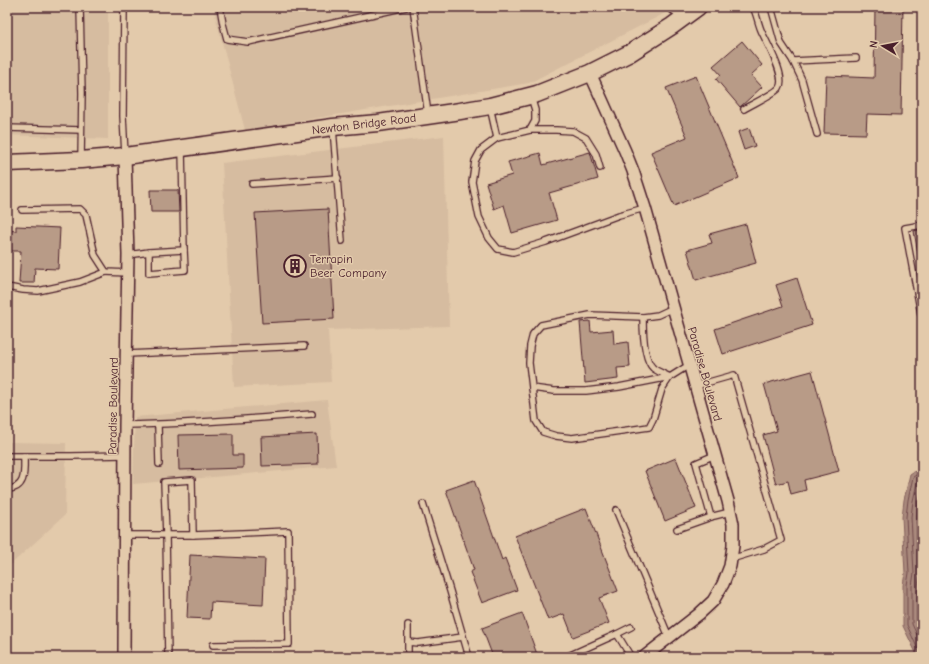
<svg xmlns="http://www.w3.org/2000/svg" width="929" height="664" viewBox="0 0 929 664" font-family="'Comic Neue',sans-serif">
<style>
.built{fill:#d6bca0}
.water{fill:#a9897b;stroke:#835f5b}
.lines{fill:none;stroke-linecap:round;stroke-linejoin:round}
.shore{stroke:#70494b;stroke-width:1}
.building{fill:#b89b87;stroke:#4a1f2b}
.lane-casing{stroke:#4a1f2b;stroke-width:8}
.street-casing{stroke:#4a1f2b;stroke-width:14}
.secondary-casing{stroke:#4a1f2b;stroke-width:19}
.lane{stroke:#e3caab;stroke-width:5.5}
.street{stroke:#e3caab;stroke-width:11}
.secondary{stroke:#e3caab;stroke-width:16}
.labels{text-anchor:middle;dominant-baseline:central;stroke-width:3;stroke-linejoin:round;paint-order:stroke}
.street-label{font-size:12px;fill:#4a1f2b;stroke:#e3caab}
.poi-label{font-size:12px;fill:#4a1f2b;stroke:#e3caab;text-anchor:start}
</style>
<rect width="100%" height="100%" fill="#e3caab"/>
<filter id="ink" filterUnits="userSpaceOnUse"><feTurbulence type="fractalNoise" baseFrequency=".025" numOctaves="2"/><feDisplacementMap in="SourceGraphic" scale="8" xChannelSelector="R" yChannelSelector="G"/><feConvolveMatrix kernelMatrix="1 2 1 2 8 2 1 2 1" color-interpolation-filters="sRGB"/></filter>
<g filter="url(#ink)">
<g class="built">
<polygon points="7,7 108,7 108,139 7,135"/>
<polygon points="213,7 677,7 529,83 245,130"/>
<polygon points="444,136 449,326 328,330 331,382 234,387 222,163"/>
<polygon points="327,400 336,466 133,484 135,417"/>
<polygon points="7,442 66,443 65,515 7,568"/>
</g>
<polygon class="water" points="917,471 922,473 922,657 918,657 903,626 903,585 905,573 902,517 904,500 910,474 913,472"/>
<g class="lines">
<g class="shore">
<polyline points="922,481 918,481 917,483 913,501 911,517 914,573 912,586 912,624 922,646"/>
<polyline points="922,488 918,502 917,517 920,573 918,586 918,623 922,632"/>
<polyline points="921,657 920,654 907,625 907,585 909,573 906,517 908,500 913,477 916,475 922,476"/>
</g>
</g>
<g class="building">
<polygon points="875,7 903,7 901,115 867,114 866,134 824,133 826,76 874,78"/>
<polygon points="742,41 762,65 751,75 762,87 740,107 716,79 721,75 713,66"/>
<polygon points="696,76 739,178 674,206 651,152 687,137 666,88"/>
<polygon points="749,128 755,146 744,150 738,132"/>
<polygon points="590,152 598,179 549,193 557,220 512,233 504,205 494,209 486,183 512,175 508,162 540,153 543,165"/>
<polygon points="150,190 178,190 179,212 151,212"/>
<polygon points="328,209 334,319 262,323 255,213"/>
<polygon points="746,224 756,263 696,280 687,250 712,243 709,234"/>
<polygon points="16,226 60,228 58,269 35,268 34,283 19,283 21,251 7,251 7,230 16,231"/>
<polygon points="922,229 922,253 918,254 914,231"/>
<polygon points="797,278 812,325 723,354 715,329 783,306 776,285"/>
<polygon points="590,321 591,332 613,330 614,344 628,342 630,367 617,368 618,379 585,383 580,322"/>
<polygon points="812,371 839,471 804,480 806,490 791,494 788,481 776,484 763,435 777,431 764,384"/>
<polygon points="233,434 233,455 243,455 243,468 179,470 178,435"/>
<polygon points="317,434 318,464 262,466 261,437"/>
<polygon points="676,458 696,508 665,521 645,471"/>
<polygon points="474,480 502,560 505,558 517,590 482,603 470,572 474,570 446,490"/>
<polygon points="586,508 618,591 599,598 609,623 573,637 564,614 548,620 515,536"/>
<polygon points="190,555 265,559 263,605 211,602 210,619 187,618"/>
<polygon points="522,613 538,657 493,657 482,628"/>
</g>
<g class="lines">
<g class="lane-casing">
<g id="lane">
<polyline points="80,7 82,93 81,159"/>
<polyline points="124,7 123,116 125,155"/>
<polyline points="220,7 223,24 227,39 248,42 406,7"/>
<polyline points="413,7 428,114"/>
<polyline points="667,7 682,16"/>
<polyline points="771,7 781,43 793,61 802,80 817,134"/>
<polyline points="793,61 856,58"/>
<polyline points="531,97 535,110 535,121 530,130 497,138 481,150 475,161 472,182 479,217 489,238 498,249 513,252 546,242 619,215 645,208"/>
<polyline points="490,107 497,138"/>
<path d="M744,109C752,104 774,94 779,88C787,77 766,42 761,30C758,23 757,15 753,7"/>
<polyline points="7,128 81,130"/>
<polyline points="333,128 342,241"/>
<polyline points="530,130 556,130 573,131 586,138 596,154 600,168"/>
<polyline points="252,184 338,178"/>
<polyline points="22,210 80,209 86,215 95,255 106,272 128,273"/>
<polyline points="922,225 905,228 921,314 922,314"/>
<polyline points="149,252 149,273 185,270 184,250"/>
<polyline points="128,255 149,252 184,250 182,149"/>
<polyline points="7,287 23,290 38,291 80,282 106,272"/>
<path d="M643,317C643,329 643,359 653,368C656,371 665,374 670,377"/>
<polyline points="127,354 304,346"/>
<polyline points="670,377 662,389 653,419 649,427 572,438 556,436 543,432 536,421 529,363 530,346 533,334 541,325 590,315 643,317 658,315 673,308"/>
<polyline points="695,386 734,375 781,540 764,549 731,559"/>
<polyline points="532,388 554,391 586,391 619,387 670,377 689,365"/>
<path d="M125,425C187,424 250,419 312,414"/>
<polyline points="158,425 159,464"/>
<polyline points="7,456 71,456 125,455"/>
<path d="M7,489C27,489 24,470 24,456"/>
<polyline points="423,504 450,591 469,657"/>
<polyline points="616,510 669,637"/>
<polyline points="711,517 696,463 715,455"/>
<polyline points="677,529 714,516 730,512"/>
<polyline points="125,535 193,535 192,480 164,482 166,535 168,657"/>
<polyline points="193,535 288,531 289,644 213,645"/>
<polyline points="617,634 631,627"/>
<polyline points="408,642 418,643 463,637"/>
<polyline points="408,657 408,625"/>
<polyline points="566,657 617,634 631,657"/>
</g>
</g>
<g class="street-casing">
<g id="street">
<polyline points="590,73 625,151 633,171 645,208 728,501 733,524 733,546 730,566 723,584 713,601 699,614 644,657"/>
<polyline points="124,657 125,425 128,255 125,156"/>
</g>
</g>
<g class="secondary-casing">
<polyline id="secondary" points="7,163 81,160 125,156 333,127 378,123 454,112 490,106 537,94 590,73 630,53 672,26 698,7"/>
</g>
<use href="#lane" class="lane"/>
<use href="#street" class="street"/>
<use href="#secondary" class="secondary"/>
</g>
</g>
<defs>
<g id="building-ring" transform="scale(1.15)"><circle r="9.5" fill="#e3caab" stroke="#4a1f2b" stroke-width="1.5"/><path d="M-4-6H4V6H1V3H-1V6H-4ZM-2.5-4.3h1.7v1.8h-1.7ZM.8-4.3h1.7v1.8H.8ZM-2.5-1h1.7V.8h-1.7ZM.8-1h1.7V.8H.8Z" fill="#4a1f2b"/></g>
</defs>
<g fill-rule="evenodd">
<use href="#building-ring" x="295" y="266"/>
</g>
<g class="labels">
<g class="street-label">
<text transform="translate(364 124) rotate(-7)">Newton Bridge Road</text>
<text transform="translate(705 374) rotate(74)">Paradise Boulevard</text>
<text transform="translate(113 406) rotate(-89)">Paradise Boulevard</text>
</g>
<g class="poi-label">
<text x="310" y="259">Terrapin<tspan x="310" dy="14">Beer Company</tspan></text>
</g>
</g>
<rect width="929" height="664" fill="none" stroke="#e3caab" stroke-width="24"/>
<rect x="12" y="12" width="905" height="640" fill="none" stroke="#4a1f2b" stroke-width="1.5" filter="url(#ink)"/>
<g transform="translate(883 46) rotate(280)" stroke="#e3caab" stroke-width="3" paint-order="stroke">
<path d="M0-3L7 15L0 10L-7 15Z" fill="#4a1f2b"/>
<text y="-6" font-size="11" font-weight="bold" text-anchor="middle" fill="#4a1f2b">N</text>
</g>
</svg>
